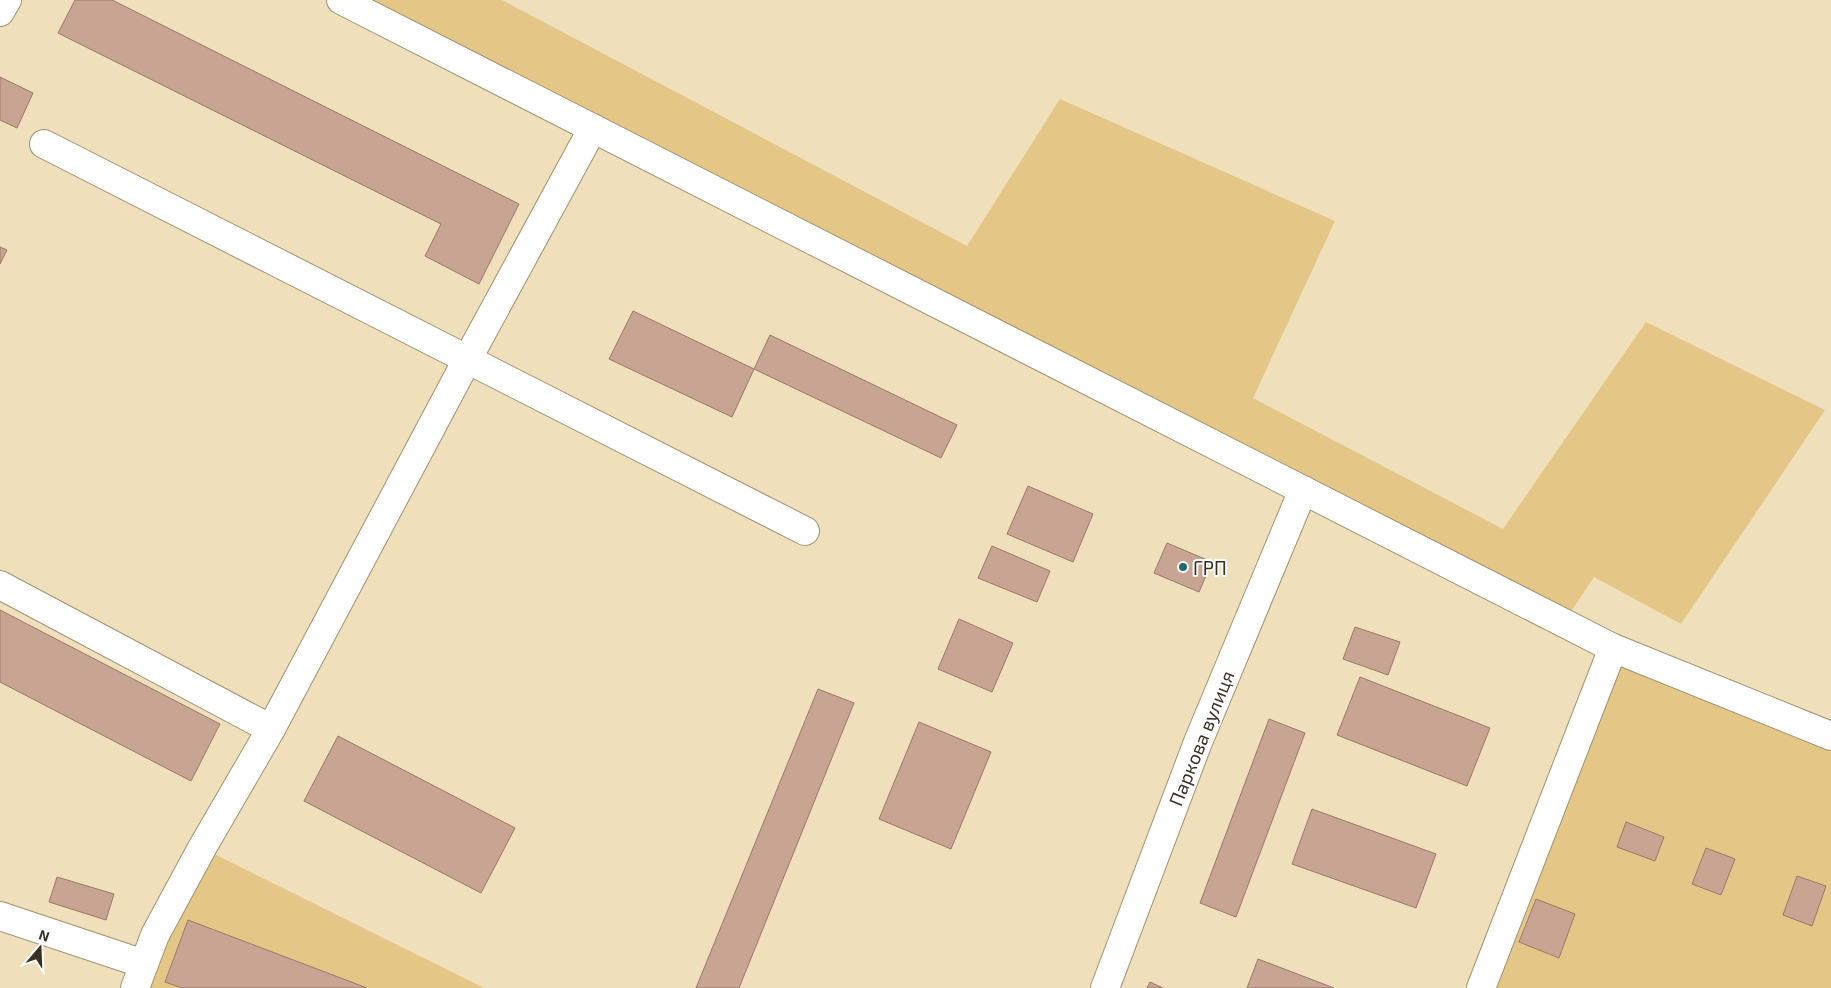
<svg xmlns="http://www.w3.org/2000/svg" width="1831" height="988" viewBox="0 0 1831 988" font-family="'Exo 2',sans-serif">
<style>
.green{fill:#e4c786}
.building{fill:#c8a493;stroke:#9b7868}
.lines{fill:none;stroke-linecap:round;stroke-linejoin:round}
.minor-casing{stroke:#a19271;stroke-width:30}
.minor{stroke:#fff;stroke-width:28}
.poi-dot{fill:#206c6c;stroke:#fff;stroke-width:2}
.labels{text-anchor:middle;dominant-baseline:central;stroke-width:4;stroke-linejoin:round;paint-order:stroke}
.poi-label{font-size:19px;fill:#373123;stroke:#fff;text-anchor:start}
.street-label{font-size:19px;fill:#373123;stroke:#fff}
</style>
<rect width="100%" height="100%" fill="#efdfbb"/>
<g class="green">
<polygon points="341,0 502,0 967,246 1060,99 1335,221 1253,398 1503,529 1646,322 1825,410 1681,624 1594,577 1564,622"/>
<polygon points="1613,648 1831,736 1831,988 1496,988 1483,983"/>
<polygon points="202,848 484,988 135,988"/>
</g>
<g class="building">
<polygon points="75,0 112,0 519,204 479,284 425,256 441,224 58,33"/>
<polygon points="0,77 33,93 17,128 0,120"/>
<polygon points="0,247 7,250 0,264"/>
<polygon points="633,311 754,369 732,417 609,359"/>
<polygon points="770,335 957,425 941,458 754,369"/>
<polygon points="1028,486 1093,514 1073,562 1007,534"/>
<polygon points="1167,543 1212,562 1199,592 1154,573"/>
<polygon points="992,546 1050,571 1037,602 978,578"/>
<polygon points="0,610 220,724 191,781 0,682"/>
<polygon points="959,619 1013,643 992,692 938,669"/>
<polygon points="1355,627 1400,642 1388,675 1343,659"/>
<polygon points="1360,677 1490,728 1467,786 1337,735"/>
<polygon points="818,689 854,703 739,988 696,988"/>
<polygon points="1269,719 1305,733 1236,917 1200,903"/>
<polygon points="919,722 991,752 951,849 879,819"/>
<polygon points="338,736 515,828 481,893 304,801"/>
<polygon points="1312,809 1436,854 1416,908 1292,864"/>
<polygon points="1626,822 1664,837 1655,861 1617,847"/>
<polygon points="1706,848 1735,859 1721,895 1692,884"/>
<polygon points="1797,876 1826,886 1812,926 1783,915"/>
<polygon points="57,877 114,894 106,920 49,902"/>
<polygon points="1536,899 1575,914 1559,958 1519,942"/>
<polygon points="188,920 367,988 182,988 165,982"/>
<polygon points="1258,959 1334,988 1247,988"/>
<polygon points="1150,982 1163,988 1147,988"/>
</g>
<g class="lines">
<g class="minor-casing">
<g id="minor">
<polyline points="341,0 1613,648 1831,736"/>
<polyline points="0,12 7,0"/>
<polyline points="44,144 805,531"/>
<polyline points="0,585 271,729"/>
<polyline points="0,916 144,964"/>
<polyline points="135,988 155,935 202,848 271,729 467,360 593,128"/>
<polyline points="1105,988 1198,742 1303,490"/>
<polyline points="1481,988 1613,648"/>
</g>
</g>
<use href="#minor" class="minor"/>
</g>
<circle class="poi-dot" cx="1183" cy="567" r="5"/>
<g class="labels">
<g class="poi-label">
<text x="1193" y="567">ГРП</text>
</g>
<g class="street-label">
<text transform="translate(1201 738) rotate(-68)">Паркова вулиця</text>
</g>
</g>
<g transform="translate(40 948) rotate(19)" stroke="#ffffff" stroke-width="4" paint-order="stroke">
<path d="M0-4L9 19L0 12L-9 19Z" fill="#373123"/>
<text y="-8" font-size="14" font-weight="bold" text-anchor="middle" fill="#373123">N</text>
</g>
</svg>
